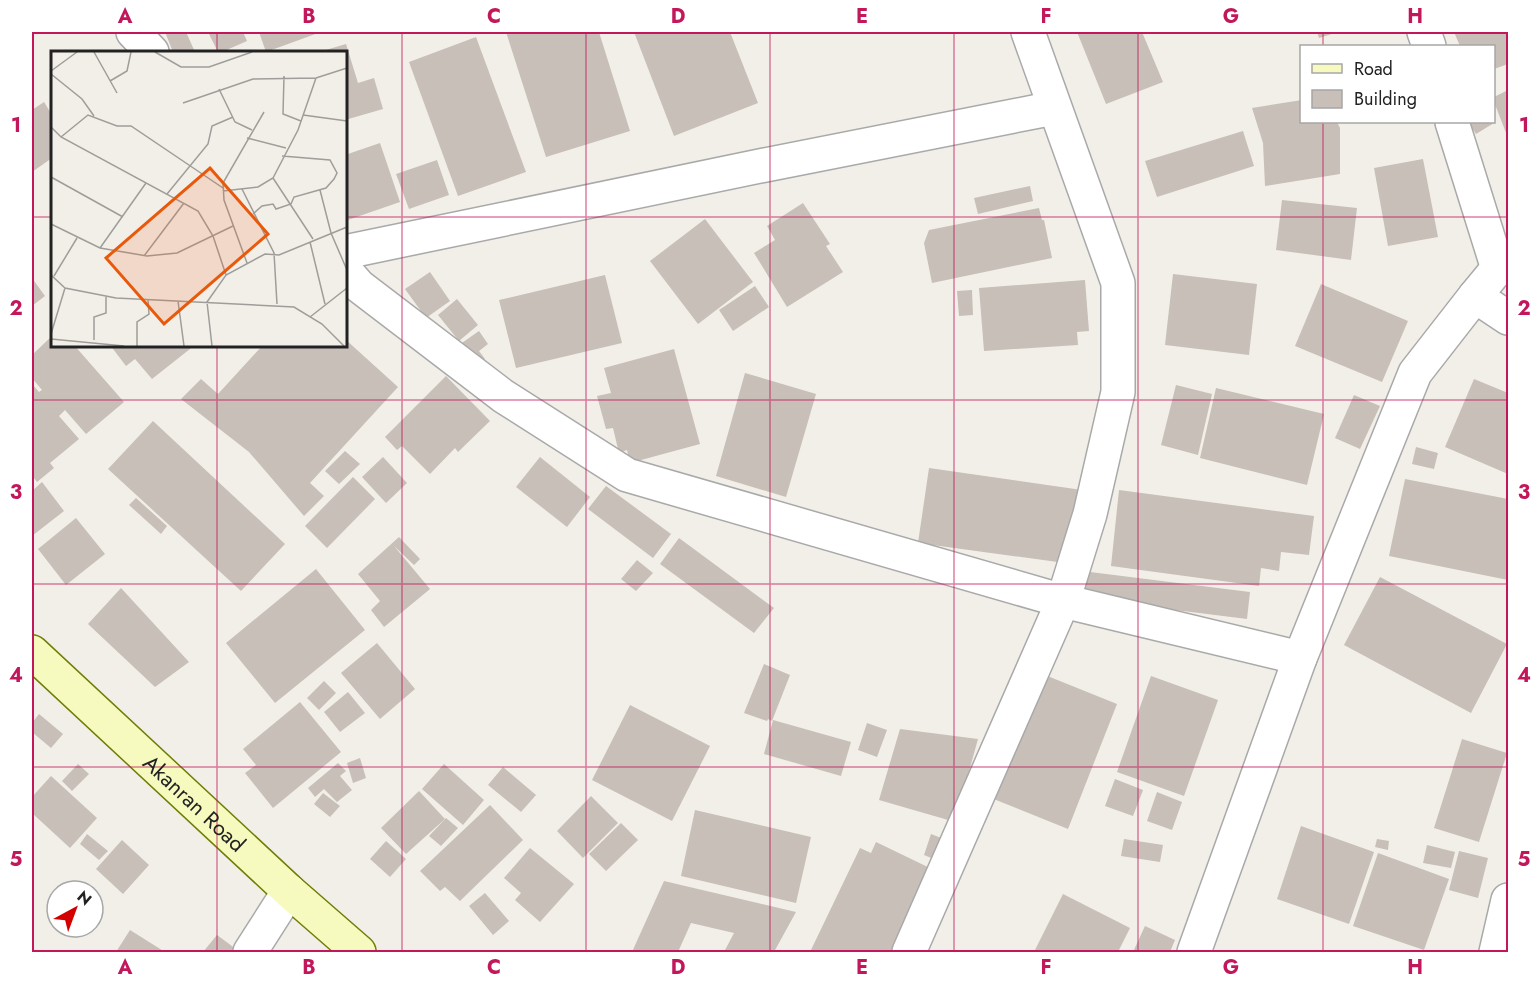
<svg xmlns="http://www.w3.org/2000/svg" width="1540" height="984" viewBox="0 0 1540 984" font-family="Jost,sans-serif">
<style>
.building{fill:#c7bfb8}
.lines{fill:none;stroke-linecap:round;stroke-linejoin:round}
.minor-casing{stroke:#a9a9a9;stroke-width:36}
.secondary-casing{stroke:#707d05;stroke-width:36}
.minor{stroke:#fff;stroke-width:33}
.secondary{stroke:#f7fabf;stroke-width:33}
.grid{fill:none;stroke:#c2185b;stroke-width:1.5;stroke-opacity:0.55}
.labels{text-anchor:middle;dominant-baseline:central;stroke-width:6;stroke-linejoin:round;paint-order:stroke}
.street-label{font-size:22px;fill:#222;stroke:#fff}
.inset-road{fill:none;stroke:#9f9d99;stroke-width:1.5}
.view{fill:#e8590c;fill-opacity:0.15;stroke:#e8590c;stroke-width:3}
.inset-edge{fill:none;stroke:#222;stroke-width:3}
.neatline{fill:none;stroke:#c2185b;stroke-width:2}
.grid-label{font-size:20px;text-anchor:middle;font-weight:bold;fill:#c2185b}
</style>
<rect width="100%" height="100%" fill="#f2efe9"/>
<g class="building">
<polygon points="165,32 186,32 195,52 173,52"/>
<polygon points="208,32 243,32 247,41 222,52 218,52"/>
<polygon points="259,32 321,32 266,52"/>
<polygon points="506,32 599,32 630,131 546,157"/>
<polygon points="634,32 730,32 758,103 674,136"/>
<polygon points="1077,32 1142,32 1163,82 1106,104"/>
<polygon points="1317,32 1338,32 1319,38"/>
<polygon points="1454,32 1508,32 1508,64 1494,69 1494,46 1460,46"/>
<polygon points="476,37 526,172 458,196 409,62"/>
<polygon points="346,44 358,83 374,78 383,109 345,120 345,52 319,52"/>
<polygon points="1508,90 1508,138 1494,102 1494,97"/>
<polygon points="1302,100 1302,122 1337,122 1340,128 1340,174 1265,186 1263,143 1252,108"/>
<polygon points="44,102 52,115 52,158 32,172 32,110"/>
<polygon points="1468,122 1493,122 1494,123 1476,134"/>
<polygon points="1243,131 1254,166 1157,197 1145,161"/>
<polygon points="380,143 400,202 345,221 345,155"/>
<polygon points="1423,159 1438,237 1388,246 1374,168"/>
<polygon points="437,160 449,195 409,209 396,174"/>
<polygon points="1030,186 1033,201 978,214 974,198"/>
<polygon points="1282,200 1357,208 1351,260 1276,250"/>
<polygon points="803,203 830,244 826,246 843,272 787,307 754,253 775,240 767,226"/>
<polygon points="1039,208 1042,220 1044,220 1052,258 932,283 924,243 929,230"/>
<polygon points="705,219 753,282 698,324 650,261"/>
<polygon points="430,272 450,301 426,318 405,289"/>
<polygon points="1173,274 1257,284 1249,355 1165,345"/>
<polygon points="605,275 622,343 516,368 499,300"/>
<polygon points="32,278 45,296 32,306"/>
<polygon points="1085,280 1089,331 1077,332 1078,345 984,351 979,288"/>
<polygon points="1321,284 1408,321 1382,382 1295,346"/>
<polygon points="755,286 769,307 733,331 719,310"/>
<polygon points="972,290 973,315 959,316 957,291"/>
<polygon points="457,299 478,325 459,341 438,315"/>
<polygon points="479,331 488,344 479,351 485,359 474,367 459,345"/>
<polygon points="52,336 52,345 74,345 124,402 86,434 65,410 59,416 79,439 50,463 54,468 37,482 34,478 33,479 32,478 32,384 39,392 42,390 32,378 32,355"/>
<polygon points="345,339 398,387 310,483 324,496 304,516 249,452 181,399 201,379 218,394 263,345 345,345"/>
<polygon points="110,345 195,345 152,379 135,359 126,366"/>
<polygon points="674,349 700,444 630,463 627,450 619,453 613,428 606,429 597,396 611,393 604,368"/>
<polygon points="745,373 816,394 786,497 716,476"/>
<polygon points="446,376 490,421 458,452 455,448 430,474 402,446 397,450 385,437"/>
<polygon points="1474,379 1508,393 1508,474 1445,447"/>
<polygon points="1176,385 1212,394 1198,455 1161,445"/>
<polygon points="1216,388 1324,414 1307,485 1200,458"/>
<polygon points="1354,395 1380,406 1360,449 1335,438"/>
<polygon points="153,421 285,544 241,591 108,469"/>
<polygon points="1416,447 1438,453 1434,469 1412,464"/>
<polygon points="345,451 360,464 339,484 325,471"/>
<polygon points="383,457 407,483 386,503 362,477"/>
<polygon points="540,457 590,497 567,527 516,487"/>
<polygon points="929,468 1082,490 1072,564 918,543"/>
<polygon points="353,477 375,499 327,548 305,526"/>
<polygon points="1405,479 1508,499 1508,580 1389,556"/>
<polygon points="42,482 64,511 32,536 32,491"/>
<polygon points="606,486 671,534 653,558 588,509"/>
<polygon points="1119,490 1314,516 1309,555 1281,552 1279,571 1261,568 1259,586 1111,566"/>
<polygon points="136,498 167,526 161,534 129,505"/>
<polygon points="76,518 105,554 66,585 38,549"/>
<polygon points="399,537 420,559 414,565 394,546 430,589 384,627 371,610 380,601 358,574"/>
<polygon points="679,538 774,608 754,633 660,564"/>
<polygon points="637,560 653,573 636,591 621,579"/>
<polygon points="316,569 365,630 275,703 226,643"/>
<polygon points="1082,571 1250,592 1247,619 1079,598"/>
<polygon points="1380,577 1507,644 1471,713 1344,645"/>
<polygon points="121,588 189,662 155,687 88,624"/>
<polygon points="377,643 415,689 380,719 341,673"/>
<polygon points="764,664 790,675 772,721 768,719 767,721 744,713"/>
<polygon points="1040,673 1117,704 1068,829 991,798"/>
<polygon points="1151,676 1218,700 1184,796 1117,772"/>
<polygon points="324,681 336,693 319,710 307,698"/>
<polygon points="348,692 365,713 340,732 324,712"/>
<polygon points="300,702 341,752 273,808 245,773 256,765 243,749"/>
<polygon points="630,705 710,746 672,821 592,780"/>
<polygon points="39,714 63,734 51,748 32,732 32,723"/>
<polygon points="773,720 851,742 841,776 764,754"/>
<polygon points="867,723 887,730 877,757 858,750"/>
<polygon points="900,729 978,739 955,822 879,800"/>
<polygon points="1462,739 1507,753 1479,842 1434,828"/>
<polygon points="360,758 366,778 353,783 347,763"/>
<polygon points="338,763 346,771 340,776 352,790 337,802 324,789 315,797 308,788"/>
<polygon points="78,764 89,774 72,791 62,781"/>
<polygon points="444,764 484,800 463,825 422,789"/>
<polygon points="503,767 536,795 521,812 488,785"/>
<polygon points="51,776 97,818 70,848 32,813 32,797"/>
<polygon points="1115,779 1143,790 1133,816 1105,806"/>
<polygon points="419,791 445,819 406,854 381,828"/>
<polygon points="1157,792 1182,802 1172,830 1147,821"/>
<polygon points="323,793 340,806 330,817 314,804"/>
<polygon points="591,796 618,823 583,858 557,831"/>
<polygon points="490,805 523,840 460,901 445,887 440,891 420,871"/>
<polygon points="695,810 811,837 796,903 681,876"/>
<polygon points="446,818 458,828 441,846 429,836"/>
<polygon points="621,823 638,840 606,871 589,854"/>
<polygon points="1301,826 1374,852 1349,924 1277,899"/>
<polygon points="87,834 108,851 99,860 80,844"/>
<polygon points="931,834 949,841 941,862 924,855"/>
<polygon points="1124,839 1163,845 1160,862 1121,856"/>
<polygon points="1377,839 1389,841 1388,850 1375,847"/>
<polygon points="122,840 149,865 123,894 96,869"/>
<polygon points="386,841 406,859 390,877 370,859"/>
<polygon points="876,842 934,870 899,952 810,952 860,848 871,853"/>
<polygon points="1427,845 1455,852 1451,868 1423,863"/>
<polygon points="530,848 574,884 540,922 515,900 521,893 504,878"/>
<polygon points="1459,851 1488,858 1478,898 1449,890"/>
<polygon points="1378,853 1449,879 1424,950 1353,926"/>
<polygon points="664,881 796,912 774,952 724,952 734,933 691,923 678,952 632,952"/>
<polygon points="485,893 509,921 493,935 469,906"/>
<polygon points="1063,894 1130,928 1118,952 1034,952"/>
<polygon points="1145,926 1175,940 1170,952 1133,952"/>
<polygon points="130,930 165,952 116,952"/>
<polygon points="217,935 240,952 203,952"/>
</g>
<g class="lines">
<g class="minor-casing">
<g id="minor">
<polyline points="133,32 152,52"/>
<polyline points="1424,32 1429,46"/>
<polyline points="1452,122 1498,269"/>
<polyline points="345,252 765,165 1054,108"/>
<polyline points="345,270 359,286 503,396 627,475 1063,601 1300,658"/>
<polyline points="1475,296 1508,318"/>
<polyline points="250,952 289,891"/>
<polyline points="909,952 1063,601 1090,514 1118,392 1118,283 1028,32"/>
<polyline points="1194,952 1300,658 1415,373 1475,296 1508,256"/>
<polyline points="1496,952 1508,900"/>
</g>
</g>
<g class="secondary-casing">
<g id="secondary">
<path id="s1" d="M32,652L289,891L359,952"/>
</g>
</g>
<use href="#minor" class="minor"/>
<use href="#secondary" class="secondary"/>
</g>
<path class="grid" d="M217,32V52M402,32V952M586,32V952M770,32V952M954,32V952M1138,32V952M1323,32V46M1323,122V952M32,217H52M345,217H1508M217,345V952M32,400H1508M32,584H1508M32,767H1508"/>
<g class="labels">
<g class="street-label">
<text stroke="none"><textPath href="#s1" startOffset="222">Akanran Road</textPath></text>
</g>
</g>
<g transform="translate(51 51)">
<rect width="296" height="296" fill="#f2efe9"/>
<path class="inset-road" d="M43,1L66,42M104,1L130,16H158L201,1M0,20L26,1M0,23L31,48L43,65M233,25L232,63L250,70M59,30L76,20L80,1M168,38L184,71L201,79M132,52L202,28L265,27L296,17M252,64L296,70M0,76L10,86L147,160L162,185L175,224M10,86L37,64L66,75H80L172,137M196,87L235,97M0,126L72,166M222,127L262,188M191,138L223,202L226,253M269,139L280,182L296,219M172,140L207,136L222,127L247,79L265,27M116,143L157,93L161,75L182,66M202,163L211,155L222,153L225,158L240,153L243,146L275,137L283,128L286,122L279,109L231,105M0,173L49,197L96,205L126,202L182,175M259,191L274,253M49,197L95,132M93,205L133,152M196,212L173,149L172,132L213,61M0,224L14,237L65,247L243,256L271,273L293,295M3,225L26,187M127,250L133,295M259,266L296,237M0,283L14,237M0,288L73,295M43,289V266L55,262V245M86,295V271L98,263L97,249M161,295L156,251L175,224L214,203L228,204L296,176"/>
<path class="view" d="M159,117L217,183L113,273L55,207Z"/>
<rect width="296" height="296" class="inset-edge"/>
</g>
<rect width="1540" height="984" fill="none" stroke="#ffffff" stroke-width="66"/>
<rect x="1300" y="45" width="195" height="78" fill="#ffffff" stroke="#a7a7a7" stroke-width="1.5"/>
<rect x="1312" y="64" width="30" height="9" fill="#f7fabf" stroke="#a7a7a7" stroke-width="1.5"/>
<text x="1354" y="75" font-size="18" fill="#222222">Road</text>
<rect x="1312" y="90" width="30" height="18" fill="#c7bfb8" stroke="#a7a7a7" stroke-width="1.5"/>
<text x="1354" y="105" font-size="18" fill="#222222">Building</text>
<g transform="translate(75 909) rotate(41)"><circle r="28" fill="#ffffff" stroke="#a7a7a7" stroke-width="1.5"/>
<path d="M0-4.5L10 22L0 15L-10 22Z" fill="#d40000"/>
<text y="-9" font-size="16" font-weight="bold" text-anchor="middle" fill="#222222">N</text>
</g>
<rect x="33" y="33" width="1474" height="918" class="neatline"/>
<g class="grid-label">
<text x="125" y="23">A</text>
<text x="309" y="23">B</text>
<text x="494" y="23">C</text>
<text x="678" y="23">D</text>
<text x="862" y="23">E</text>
<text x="1046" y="23">F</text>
<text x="1231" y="23">G</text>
<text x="1415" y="23">H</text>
<text x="16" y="132">1</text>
<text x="1524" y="132">1</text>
<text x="16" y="315">2</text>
<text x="1524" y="315">2</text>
<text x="16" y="499">3</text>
<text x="1524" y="499">3</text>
<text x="16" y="682">4</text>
<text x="1524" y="682">4</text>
<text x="16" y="866">5</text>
<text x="1524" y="866">5</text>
<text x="125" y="974">A</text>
<text x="309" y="974">B</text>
<text x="494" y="974">C</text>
<text x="678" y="974">D</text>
<text x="862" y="974">E</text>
<text x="1046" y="974">F</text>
<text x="1231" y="974">G</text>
<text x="1415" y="974">H</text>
</g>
</svg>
